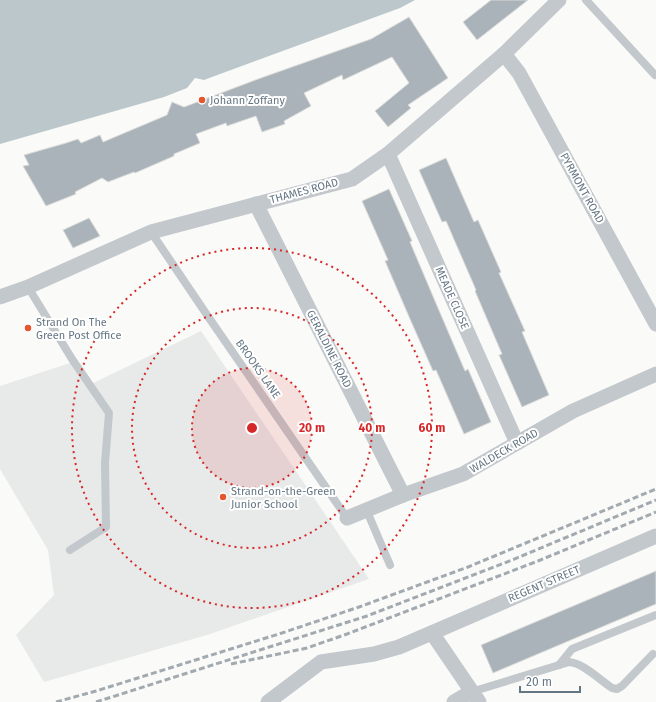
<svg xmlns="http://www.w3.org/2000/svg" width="656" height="702" viewBox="0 0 656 702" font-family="'Fira Sans',sans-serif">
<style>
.built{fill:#e8e9e9}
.water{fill:#bbc7cb}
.building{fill:#aab3b9;stroke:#dcdcda}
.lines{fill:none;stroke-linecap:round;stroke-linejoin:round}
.service{stroke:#c3c8cc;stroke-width:8}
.minor{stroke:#c3c8cc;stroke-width:15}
.rail{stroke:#a2aab0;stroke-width:3;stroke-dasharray:6 3;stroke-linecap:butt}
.ring{fill:none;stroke:#d62828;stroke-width:2;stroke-dasharray:2 4}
.poi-dot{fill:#e4572e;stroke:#fff;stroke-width:1.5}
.labels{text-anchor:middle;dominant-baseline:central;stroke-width:4;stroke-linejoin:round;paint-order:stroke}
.poi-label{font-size:11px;fill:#657683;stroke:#fff;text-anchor:start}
.street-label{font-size:11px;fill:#657683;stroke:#fff}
.centre{fill:#d62828;stroke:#fff;stroke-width:2}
.ring-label{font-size:12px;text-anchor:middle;font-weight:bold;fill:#d62828;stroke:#fff;stroke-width:4;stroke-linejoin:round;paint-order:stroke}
</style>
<rect width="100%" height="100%" fill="#fafaf8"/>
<polygon class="built" points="201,331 369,579 207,635 44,682 16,635 54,595 48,550 0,469 0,386 76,361 89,385"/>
<polygon class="water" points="0,0 415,0 400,8 212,77 204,80 195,78 187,88 164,97 0,144"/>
<g class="building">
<polygon points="491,0 528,0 477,40 463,22"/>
<polygon points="409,17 448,78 408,105 411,108 388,127 375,111 409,83 392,57 343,80 342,75 304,93 311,106 284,121 285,124 262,132 256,116 227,126 226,123 196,134 200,143 174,154 174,156 135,173 134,172 108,182 102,178 75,192 76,194 46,206 23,166 29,165 24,155 66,143 78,139 81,143 100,135 103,142 167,115 172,102 184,107 258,79 371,39"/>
<polygon points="446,158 474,222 478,220 501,272 499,273 525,331 522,332 549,395 522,407 499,355 502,354 475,291 476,290 446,221 442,222 419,170"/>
<polygon points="389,189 412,241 410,242 435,301 465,371 468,369 491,422 464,434 436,370 433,371 410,319 385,261 388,260 362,201"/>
<polygon points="89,218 100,236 73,248 63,230"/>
<polygon points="656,571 656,604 493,673 481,645"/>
</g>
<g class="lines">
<g class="service">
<polyline points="586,0 655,75"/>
<polyline points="151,232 207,315 347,518"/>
<polyline points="28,287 72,359 109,413 105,463 106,527 70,550"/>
<polyline points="366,509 390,565"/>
<polyline points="559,665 572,649 656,615"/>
<path d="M471,692L569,662C583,663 600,680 612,688L617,689L622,686L653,654"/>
</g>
<g class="minor">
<polyline points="504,54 519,73 656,324"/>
<polyline points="388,154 517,443"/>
<polyline points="256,204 403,495"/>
<polyline points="0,297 28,287 151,232 352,179 388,154 504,54 559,0"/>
<polyline points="347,518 403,495 463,474 573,411 656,374"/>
<polyline points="432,633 479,702"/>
<polyline points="268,702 321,662 374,654 399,647 656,536"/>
<polyline points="454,702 471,692"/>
</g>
<g class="rail">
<polyline points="231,664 307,648 347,634 538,561 656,512"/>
<polyline points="56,702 96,691 282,633 359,607 468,567 656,489"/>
<polyline points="96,702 367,616 512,560 656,500"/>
</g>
</g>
<circle cx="252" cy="428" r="60" fill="#d62828" fill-opacity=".12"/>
<g class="ring">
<circle cx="252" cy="428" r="60"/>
<circle cx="252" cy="428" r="120"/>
<circle cx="252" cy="428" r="180"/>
</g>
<g class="poi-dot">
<circle cx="202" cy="100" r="4"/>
<circle cx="28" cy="328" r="4"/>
<circle cx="223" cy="497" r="4"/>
</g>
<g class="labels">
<g class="poi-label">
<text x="210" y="100">Johann Zoffany</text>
<text x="36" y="322">Strand On The<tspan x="36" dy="13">Green Post Office</tspan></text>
<text x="231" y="491">Strand-on-the-Green<tspan x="231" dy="13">Junior School</tspan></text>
</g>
<g class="street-label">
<text transform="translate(582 188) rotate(61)">PYRMONT ROAD</text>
<text transform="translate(304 191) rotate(-15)">THAMES ROAD</text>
<text transform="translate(452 298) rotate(66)">MEADE CLOSE</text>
<text transform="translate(329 349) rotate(63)">GERALDINE ROAD</text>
<text transform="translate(258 369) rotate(55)">BROOKS LANE</text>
<text transform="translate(504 451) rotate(-30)">WALDECK ROAD</text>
<text transform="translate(544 584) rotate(-23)">REGENT STREET</text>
</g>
</g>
<circle cx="252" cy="428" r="6" class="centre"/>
<g class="ring-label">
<text x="312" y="432">20 m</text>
<text x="372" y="432">40 m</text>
<text x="432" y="432">60 m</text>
</g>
<path d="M520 686v6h60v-6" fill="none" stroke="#657683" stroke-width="2"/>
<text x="526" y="686" font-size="12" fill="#657683" stroke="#ffffff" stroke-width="3" paint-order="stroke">20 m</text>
</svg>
